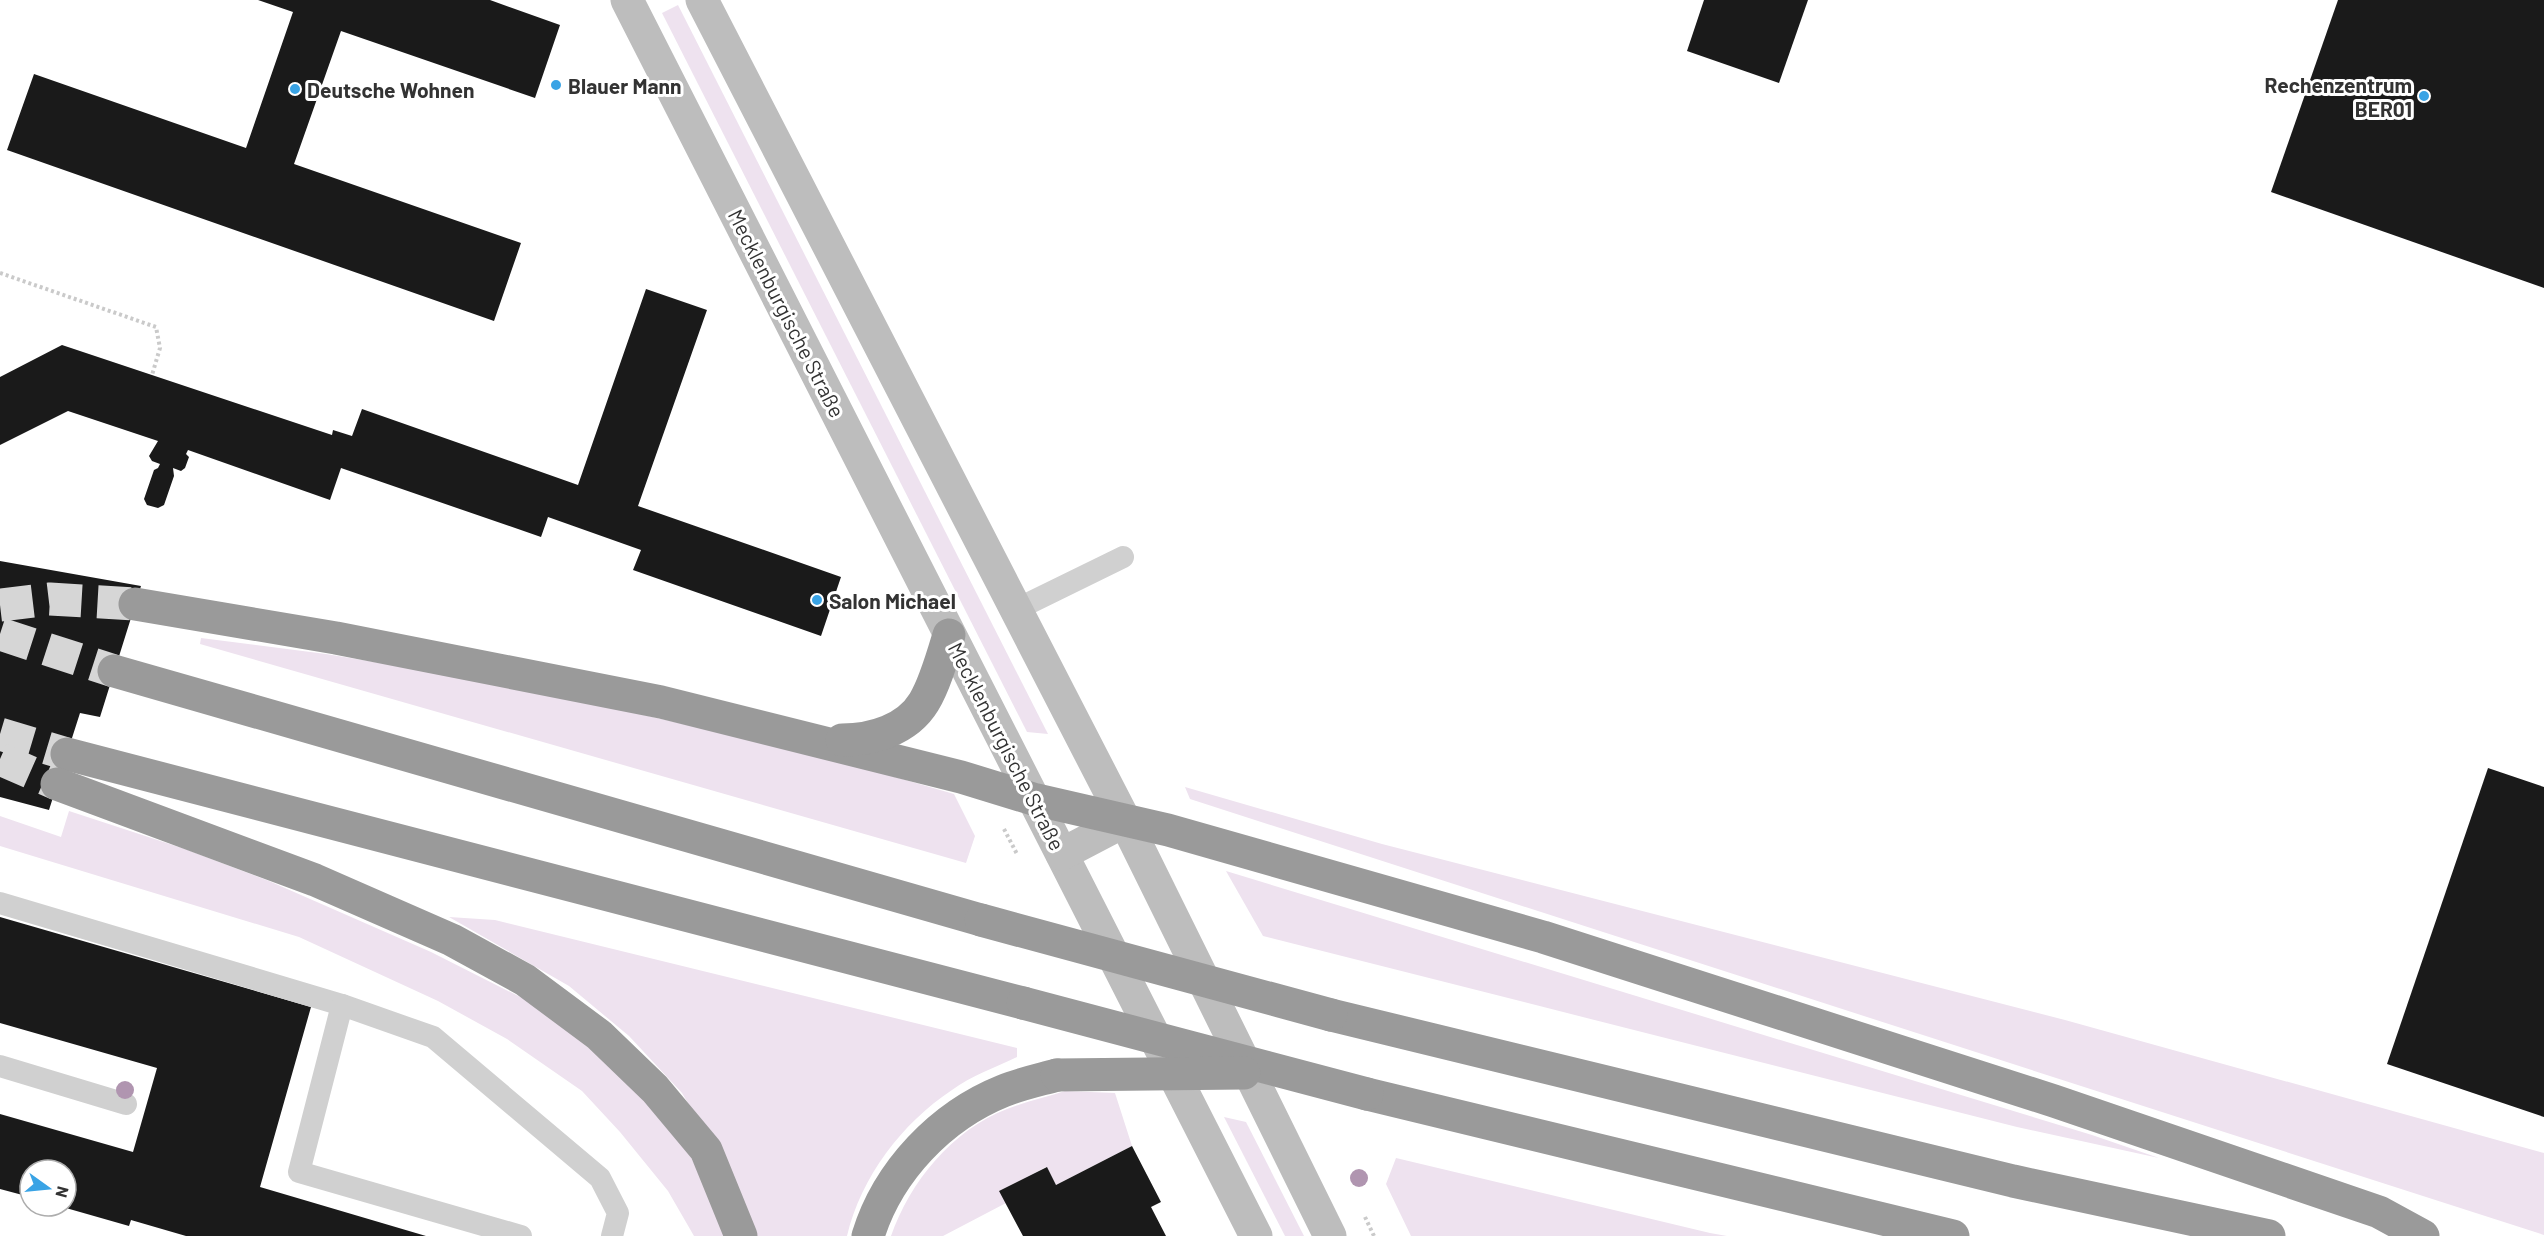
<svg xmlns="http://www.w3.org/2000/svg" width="2544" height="1236" viewBox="0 0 2544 1236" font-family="Barlow,sans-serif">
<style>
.green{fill:#eee2ef}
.building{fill:#1a1a1a}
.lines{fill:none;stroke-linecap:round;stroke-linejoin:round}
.highway-tunnel{stroke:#d6d6d6;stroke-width:33;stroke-dasharray:33 16;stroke-linecap:butt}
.path{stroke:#cacaca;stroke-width:4;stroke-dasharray:3 3;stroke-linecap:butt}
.lane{stroke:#d0d0d0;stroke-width:22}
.secondary{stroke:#bdbdbd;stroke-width:33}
.highway{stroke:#9a9a9a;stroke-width:33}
.highway-bridge{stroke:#9a9a9a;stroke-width:33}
.tree{fill:#b095b0}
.poi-dot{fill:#39a3e5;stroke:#fff;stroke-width:2}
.labels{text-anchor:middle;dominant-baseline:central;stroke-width:6;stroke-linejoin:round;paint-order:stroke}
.poi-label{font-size:21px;font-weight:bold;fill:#333;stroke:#fff;text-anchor:start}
.street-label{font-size:21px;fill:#333;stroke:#fff}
</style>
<rect width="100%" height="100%" fill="#fff"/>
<g class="green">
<polygon points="678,5 1048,734 1027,732 662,13"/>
<polygon points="201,638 326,654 507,684 812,753 954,794 975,836 966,863 200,644"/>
<polygon points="1185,787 1382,844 2065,1020 2544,1153 2544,1235 1190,799"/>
<polygon points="69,811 185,849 269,881 431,952 534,1004 586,1040 680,1135 730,1236 694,1236 668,1191 620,1132 582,1091 507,1039 438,1001 299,937 0,846 0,816 61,837"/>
<polygon points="1226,871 2092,1135 2159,1158 2017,1127 1263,936"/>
<path d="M449,917L495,920L1017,1048V1057C996,1067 971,1076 952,1090C902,1123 861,1177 847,1236H754L724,1164L682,1093L629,1036L569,986Z"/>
<path d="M1065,1091L1115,1093L1132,1146L1056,1185L1046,1167L1000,1191L1006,1203L943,1236H891C910,1182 952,1130 1007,1109C1025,1102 1046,1097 1065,1091Z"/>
<polygon points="1224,1117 1246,1122 1304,1236 1285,1236"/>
<polygon points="1396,1158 1710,1233 1727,1236 1411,1236 1386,1184"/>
</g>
<g class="building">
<polygon points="258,0 490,0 560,25 535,98 341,31 294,164 521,243 494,321 7,150 34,74 246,148 293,12"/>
<polygon points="1704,0 1808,0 1779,83 1687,51"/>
<polygon points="2338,0 2544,0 2544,288 2271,192"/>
<polygon points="646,289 707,310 638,506 841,577 821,636 633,570 641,550 548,517 541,537 341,468 330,500 188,450 186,454 189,457 185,468 181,471 173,468 174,476 164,505 158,508 147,505 144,499 154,470 158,468 160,464 152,461 149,456 158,441 68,411 0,445 0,377 62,345 332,435 333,430 352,436 362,409 578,485"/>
<polygon points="0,561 141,586 100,717 80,713 49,810 0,797"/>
<polygon points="2488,768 2544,787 2544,1117 2387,1064"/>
<polygon points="0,917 311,1007 260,1187 426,1236 186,1236 131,1220 129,1226 66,1208 66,1170 30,1170 30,1197 0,1189 0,1114 133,1152 157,1068 0,1023"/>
<polygon points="1132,1146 1161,1202 1151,1207 1166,1236 1023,1236 999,1191 1047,1167 1056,1185"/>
</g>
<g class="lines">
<g class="highway-tunnel">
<polyline points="0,605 50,599 135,604"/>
<polyline points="0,634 114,671"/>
<polyline points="0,734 67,754"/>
<polyline points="0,759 57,784"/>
</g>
<g class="path">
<polyline points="0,273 156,327 160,348 152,375"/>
<polyline points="1004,829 1017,854"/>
<polyline points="1365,1217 1374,1236"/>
</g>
<g class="lane">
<polyline points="1015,610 1123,557"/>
<polyline points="0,903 342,1005"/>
<polyline points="0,1066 126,1104"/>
<polyline points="521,1236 299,1172 342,1005 433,1037 600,1178 618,1213 612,1236"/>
</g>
<g class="secondary">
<polyline points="627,0 1256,1236"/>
<polyline points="702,0 1125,821 1330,1236"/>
<polyline points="1062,854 1125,821"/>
</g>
<g class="highway">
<polyline points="135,604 336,638 661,702 961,777 1033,799 1168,830 1543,937 2054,1101 2379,1212 2423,1236"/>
<polyline points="114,671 981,920"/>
<path d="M842,740C872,740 907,730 924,702C935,684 943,655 949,635"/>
<polyline points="67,754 1023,1003"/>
<polyline points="57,784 315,880 452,940 525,980 599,1035 655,1089 706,1150 741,1236"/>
<polyline points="1331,1015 2013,1181 2269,1236"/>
<polyline points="1367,1094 1953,1236"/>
<path d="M868,1236C888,1171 941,1116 1003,1091C1020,1084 1039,1080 1057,1075"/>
</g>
<g class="highway-bridge">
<polyline points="981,920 1331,1015"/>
<polyline points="1023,1003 1367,1094"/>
<polyline points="1057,1075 1244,1073"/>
</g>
</g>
<g class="tree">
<circle cx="125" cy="1090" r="9"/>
<circle cx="1359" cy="1178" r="9"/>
</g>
<g class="poi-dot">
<circle cx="556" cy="85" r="6"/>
<circle cx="295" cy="89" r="6"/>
<circle cx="2424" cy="96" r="6"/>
<circle cx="817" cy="600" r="6"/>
</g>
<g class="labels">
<g class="poi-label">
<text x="2412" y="84" text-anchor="end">Rechenzentrum<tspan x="2412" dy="24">BER01</tspan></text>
<text x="568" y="85">Blauer Mann</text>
<text x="307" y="89">Deutsche Wohnen</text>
<text x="829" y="600">Salon Michael</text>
</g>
<g class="street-label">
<text transform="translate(787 313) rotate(63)">Mecklenburgische Straße</text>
<text transform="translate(1007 746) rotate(63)">Mecklenburgische Straße</text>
</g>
</g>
<g transform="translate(48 1188) rotate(105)"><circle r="28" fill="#ffffff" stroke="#adadad" stroke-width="1.5"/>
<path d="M0-4.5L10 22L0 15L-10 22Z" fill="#39a3e5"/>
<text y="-9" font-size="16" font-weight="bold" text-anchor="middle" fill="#333333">N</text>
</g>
</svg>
